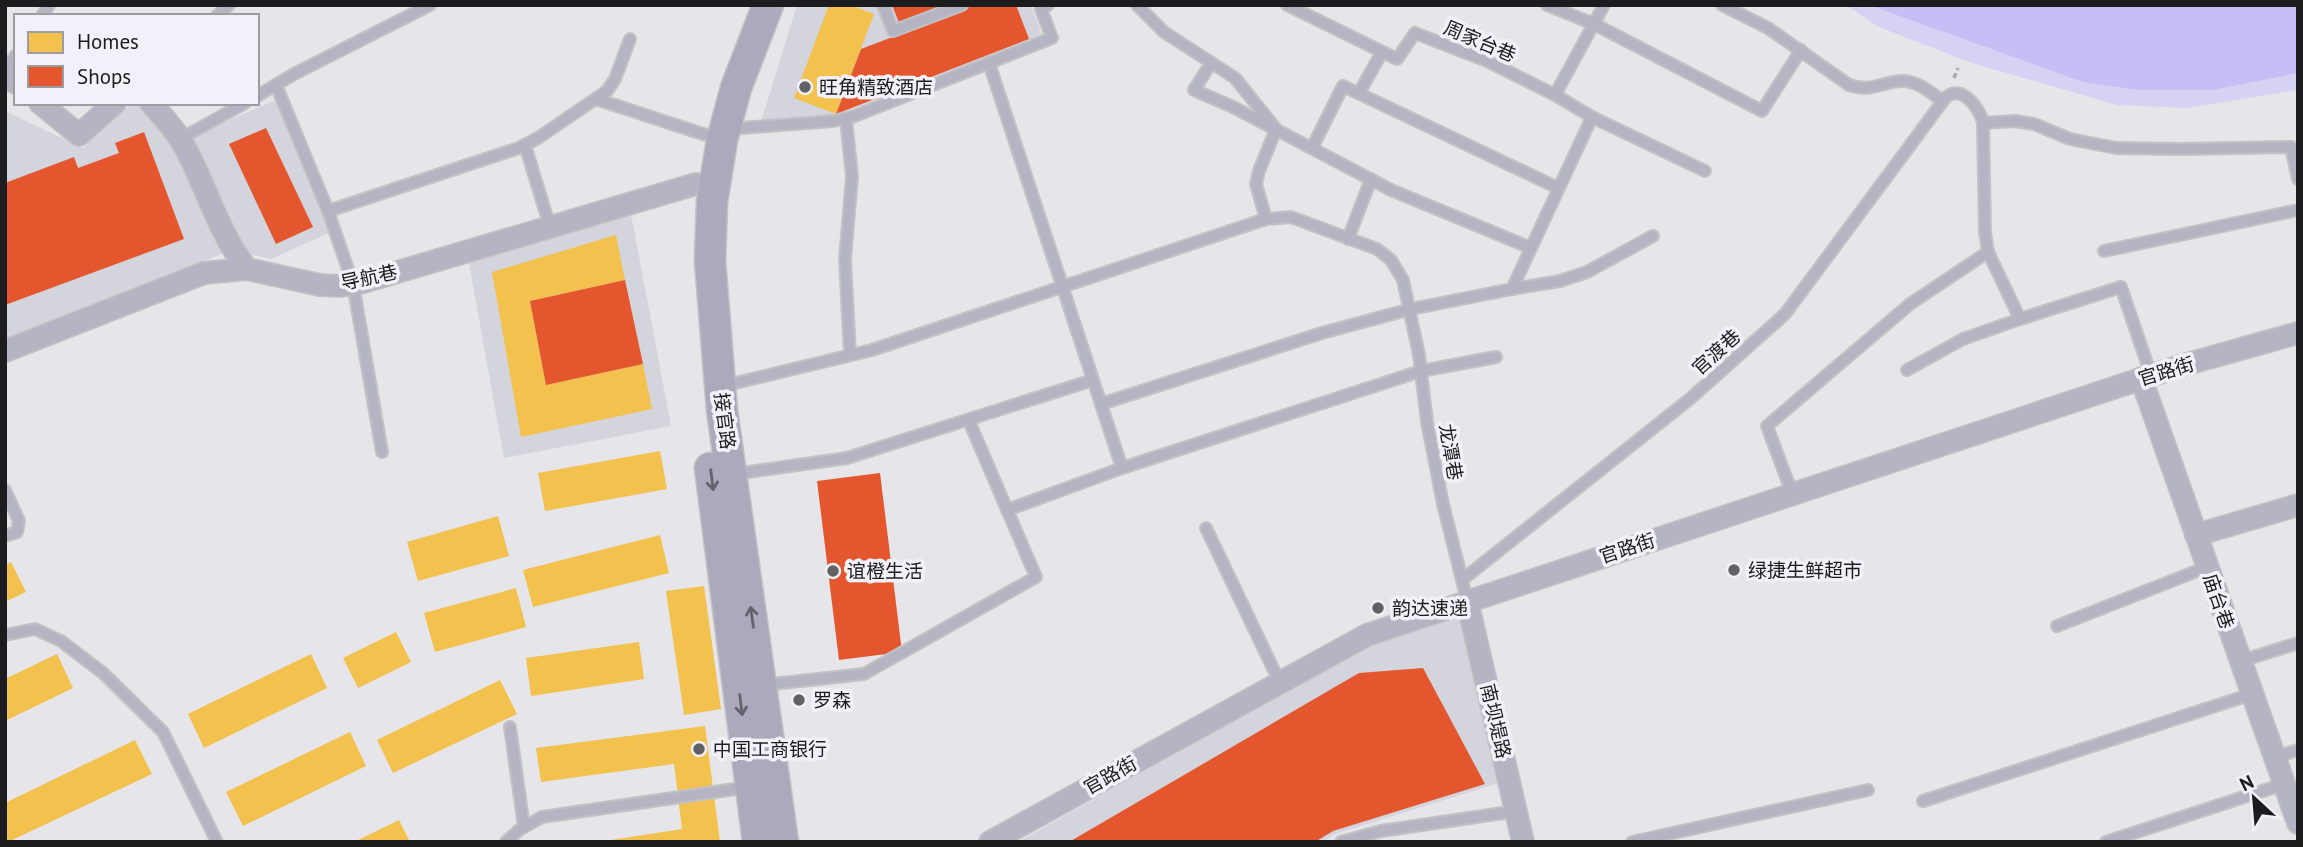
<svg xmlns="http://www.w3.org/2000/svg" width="2303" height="847" viewBox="0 0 2303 847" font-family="'PT Sans','Noto Sans SC',sans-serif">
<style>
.built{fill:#d4d4dd}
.green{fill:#d6d2f3}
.water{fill:#c6bef4}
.homes{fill:#f2c14e}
.shops{fill:#e4572e}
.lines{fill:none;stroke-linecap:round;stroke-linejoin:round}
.lane-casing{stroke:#c2c2c4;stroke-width:14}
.street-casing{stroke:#c2c2c4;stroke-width:24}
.secondary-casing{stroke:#c2c2c4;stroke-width:33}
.path{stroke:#abaab4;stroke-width:3.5;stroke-dasharray:5 3.5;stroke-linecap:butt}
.lane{stroke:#b5b4c3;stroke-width:10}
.street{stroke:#b5b4c3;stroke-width:21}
.secondary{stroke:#aba9bb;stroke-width:30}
.oneway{stroke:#64626c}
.poi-dot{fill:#626265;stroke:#f2f1f9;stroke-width:2.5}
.labels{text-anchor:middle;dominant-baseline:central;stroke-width:7;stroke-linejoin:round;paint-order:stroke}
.street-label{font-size:19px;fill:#1c1c1e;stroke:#f2f1f9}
.poi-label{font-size:19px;fill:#1c1c1e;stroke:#f2f1f9;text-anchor:start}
</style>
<rect width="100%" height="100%" fill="#e5e5ea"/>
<g class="built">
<polygon points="797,5 1031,5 1044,40 842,117 761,122"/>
<polygon points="278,99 331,232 271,259 239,252 188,138"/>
<polygon points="133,103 142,103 172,135 224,253 5,343 5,111 83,148"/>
<polygon points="631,214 671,426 504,458 469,263"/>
<polygon points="1459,615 1502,782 1335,834 1323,842 1018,842 1361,650"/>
</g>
<polygon class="green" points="1846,5 2298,5 2298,90 2187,108 2117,105 1969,62 1879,27"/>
<polygon class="water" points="1869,5 2298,5 2298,73 2212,90 2139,90 2083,82"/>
<g class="homes">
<polygon points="829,5 850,5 874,14 836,114 794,98"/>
<polygon points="616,235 625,280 530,301 546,385 643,364 652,409 521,437 492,272"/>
<polygon points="660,451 667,489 545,511 538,473"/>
<polygon points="498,516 509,556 418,581 407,542"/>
<polygon points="660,535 669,573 533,607 523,570"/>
<polygon points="11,562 26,592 5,602 5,565"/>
<polygon points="704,586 721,709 684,715 666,591"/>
<polygon points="516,588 526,627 435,652 424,613"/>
<polygon points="396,632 411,662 358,688 343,658"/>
<polygon points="639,642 644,679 531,696 526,658"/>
<polygon points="57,654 73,688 5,721 5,679"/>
<polygon points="311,654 327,688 204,748 188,714"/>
<polygon points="500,680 517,714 393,773 377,740"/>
<polygon points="705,726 720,842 598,842 682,829 674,764 541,782 536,748"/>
<polygon points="350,732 366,766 243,826 226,792"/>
<polygon points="135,740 152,774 8,842 5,836 5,803"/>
<polygon points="399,820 410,842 354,842"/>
</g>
<g class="shops">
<polygon points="892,5 1016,5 1029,39 836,114 861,49 903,33"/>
<polygon points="266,128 313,227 276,244 229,144"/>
<polygon points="144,132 184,239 5,305 5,183 74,157 78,168 119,153 115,143"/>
<polygon points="625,280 643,364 546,385 530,301"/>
<polygon points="880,473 902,652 839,660 817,481"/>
<polygon points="1423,668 1485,784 1333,831 1315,842 1069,842 1359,673"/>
</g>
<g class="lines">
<g class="lane-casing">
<g id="lane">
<polyline points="883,5 893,31 962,5"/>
<polyline points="1137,5 1164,32 1235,78 1276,129 1259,171 1256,184 1266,219"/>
<polyline points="1287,5 1397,59 1415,33 1487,61 1555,95"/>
<polyline points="1547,5 1594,24 1762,111 1801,50"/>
<path d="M1722,5L1768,28L1849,85C1874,93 1881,81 1903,81C1918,81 1932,94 1943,101C1958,80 1980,107 1983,123L1985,232L1988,252L2020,319L2121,287L2151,375"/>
<polyline points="42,16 49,5"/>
<polyline points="217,16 229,5"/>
<polyline points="989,63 1122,468"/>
<polyline points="1211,63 1194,90 1233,107 1391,190 1531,248"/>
<polyline points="5,70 16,55"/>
<polyline points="276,85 328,211"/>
<polyline points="1359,93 1382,52"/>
<polyline points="257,96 294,74 430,5"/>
<polyline points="596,99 706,135"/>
<polyline points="1592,117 1705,171"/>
<polyline points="846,119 852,177 845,259 850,355"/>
<polyline points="1983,123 2015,121 2034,124 2070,139 2116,148 2182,149 2291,147 2298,179"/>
<polyline points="728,129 833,121 852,117 1052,38 1041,9 1048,5"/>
<polyline points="180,139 245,103"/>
<polyline points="525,145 550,227"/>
<polyline points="1312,148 1343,86 1558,188"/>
<polyline points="1348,239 1371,179"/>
<polyline points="2104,251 2298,210"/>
<polyline points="1512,289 1560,281 1587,272 1653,236"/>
<polyline points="1907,370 1963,339 2020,319"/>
<polyline points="723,386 872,350 1266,219 1291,217 1377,249 1391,260 1403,280 1419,355 1427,422 1443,504 1467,600"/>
<polyline points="1101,404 1322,333 1411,309 1512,289 1592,117 1555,95 1604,5"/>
<polyline points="382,452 353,284 328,211 519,148 538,138 607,91 615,79 630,39"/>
<polyline points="734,474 847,458 1093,380"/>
<polyline points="5,490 19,521 17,532 5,536"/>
<polyline points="1792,493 1767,426 1910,304 1988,252"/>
<polyline points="1007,510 1122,468 1421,371 1496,357"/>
<polyline points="1206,528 1279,681"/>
<polyline points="1462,580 1691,398 1785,314 1943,101"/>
<polyline points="2057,626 2207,567"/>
<polyline points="5,635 35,629 61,641 103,673 163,732 217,842"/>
<polyline points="2241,661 2298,643"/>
<polyline points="763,685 864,674 1036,577 969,421"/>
<polyline points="510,727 524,827"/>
<polyline points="2275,757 2298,750"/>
<polyline points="1923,801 2252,694"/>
<polyline points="506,842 519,830 542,817 749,787"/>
<polyline points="1341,842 1381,831 1517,811"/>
<polyline points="1632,842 1868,790"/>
<polyline points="2106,842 2284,784"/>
</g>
</g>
<g class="street-casing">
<g id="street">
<polyline points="5,74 16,83"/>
<polyline points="40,103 79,135 115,103"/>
<path d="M151,103C162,116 174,128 182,142C206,184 217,231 247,269"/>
<polyline points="5,351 204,273 247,269 320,285 340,286 360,283 696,184"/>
<polyline points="2141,378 2298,823"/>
<polyline points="2196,535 2298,505"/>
<polyline points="1467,600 1523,842"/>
<polyline points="990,842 1367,635 2180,366 2298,333"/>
</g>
</g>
<g class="secondary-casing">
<g id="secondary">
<polyline points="768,5 736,88 722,140 712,202 710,261 722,410 783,842"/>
<polyline points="710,468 758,842"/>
</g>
</g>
<polyline class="path" points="1954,78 1958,68"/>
<use href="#lane" class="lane"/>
<use href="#street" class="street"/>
<use href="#secondary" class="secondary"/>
</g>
<defs><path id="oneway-shaft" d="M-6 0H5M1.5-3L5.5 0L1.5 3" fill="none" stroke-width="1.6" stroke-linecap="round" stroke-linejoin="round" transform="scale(1.75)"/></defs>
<g class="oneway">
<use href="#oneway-shaft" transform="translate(712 480) rotate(83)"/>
<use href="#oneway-shaft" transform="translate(752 617) rotate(-98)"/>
<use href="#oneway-shaft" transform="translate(741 705) rotate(83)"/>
</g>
<g class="poi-dot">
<circle cx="805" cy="87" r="7"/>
<circle cx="1734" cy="570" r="7"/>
<circle cx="833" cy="571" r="7"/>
<circle cx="1378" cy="608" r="7"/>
<circle cx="799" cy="700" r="7"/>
<circle cx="699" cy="749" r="7"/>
</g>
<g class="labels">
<g class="street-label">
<text transform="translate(1480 41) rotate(23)">周家台巷</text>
<text transform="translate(369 277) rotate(-12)">导航巷</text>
<text transform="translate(1716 352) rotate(-42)">官渡巷</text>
<text transform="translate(2166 371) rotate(-17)">官路街</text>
<text transform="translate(725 421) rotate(83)">接官路</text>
<text transform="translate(1451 452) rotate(80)">龙潭巷</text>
<text transform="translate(1627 548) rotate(-18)">官路街</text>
<text transform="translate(2219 601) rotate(71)">庙台巷</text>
<text transform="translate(1496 721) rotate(77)">南坝堤路</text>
<text transform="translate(1110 775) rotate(-29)">官路街</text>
</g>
<g class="poi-label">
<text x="819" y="87">旺角精致酒店</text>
<text x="1748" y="570">绿捷生鲜超市</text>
<text x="847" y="571">谊橙生活</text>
<text x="1392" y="608">韵达速递</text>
<text x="813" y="700">罗森</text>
<text x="713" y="749">中国工商银行</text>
</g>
</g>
<rect width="2303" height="847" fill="none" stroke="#1c1c1e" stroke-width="14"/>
<rect x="14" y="14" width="245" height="91" fill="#f2f1f9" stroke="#9c9ca1" stroke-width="2"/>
<rect x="28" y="32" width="35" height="21" fill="#f2c14e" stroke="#9c9ca1" stroke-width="2"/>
<text x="77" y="49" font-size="21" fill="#1c1c1e">Homes</text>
<rect x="28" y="66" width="35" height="21" fill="#e4572e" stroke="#9c9ca1" stroke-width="2"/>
<text x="77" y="84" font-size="21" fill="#1c1c1e">Shops</text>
<g transform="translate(2254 798) rotate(334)" stroke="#f2f1f9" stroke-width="5" paint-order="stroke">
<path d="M0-5L12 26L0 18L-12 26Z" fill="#1c1c1e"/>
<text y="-10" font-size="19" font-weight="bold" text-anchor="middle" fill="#1c1c1e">N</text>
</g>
</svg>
